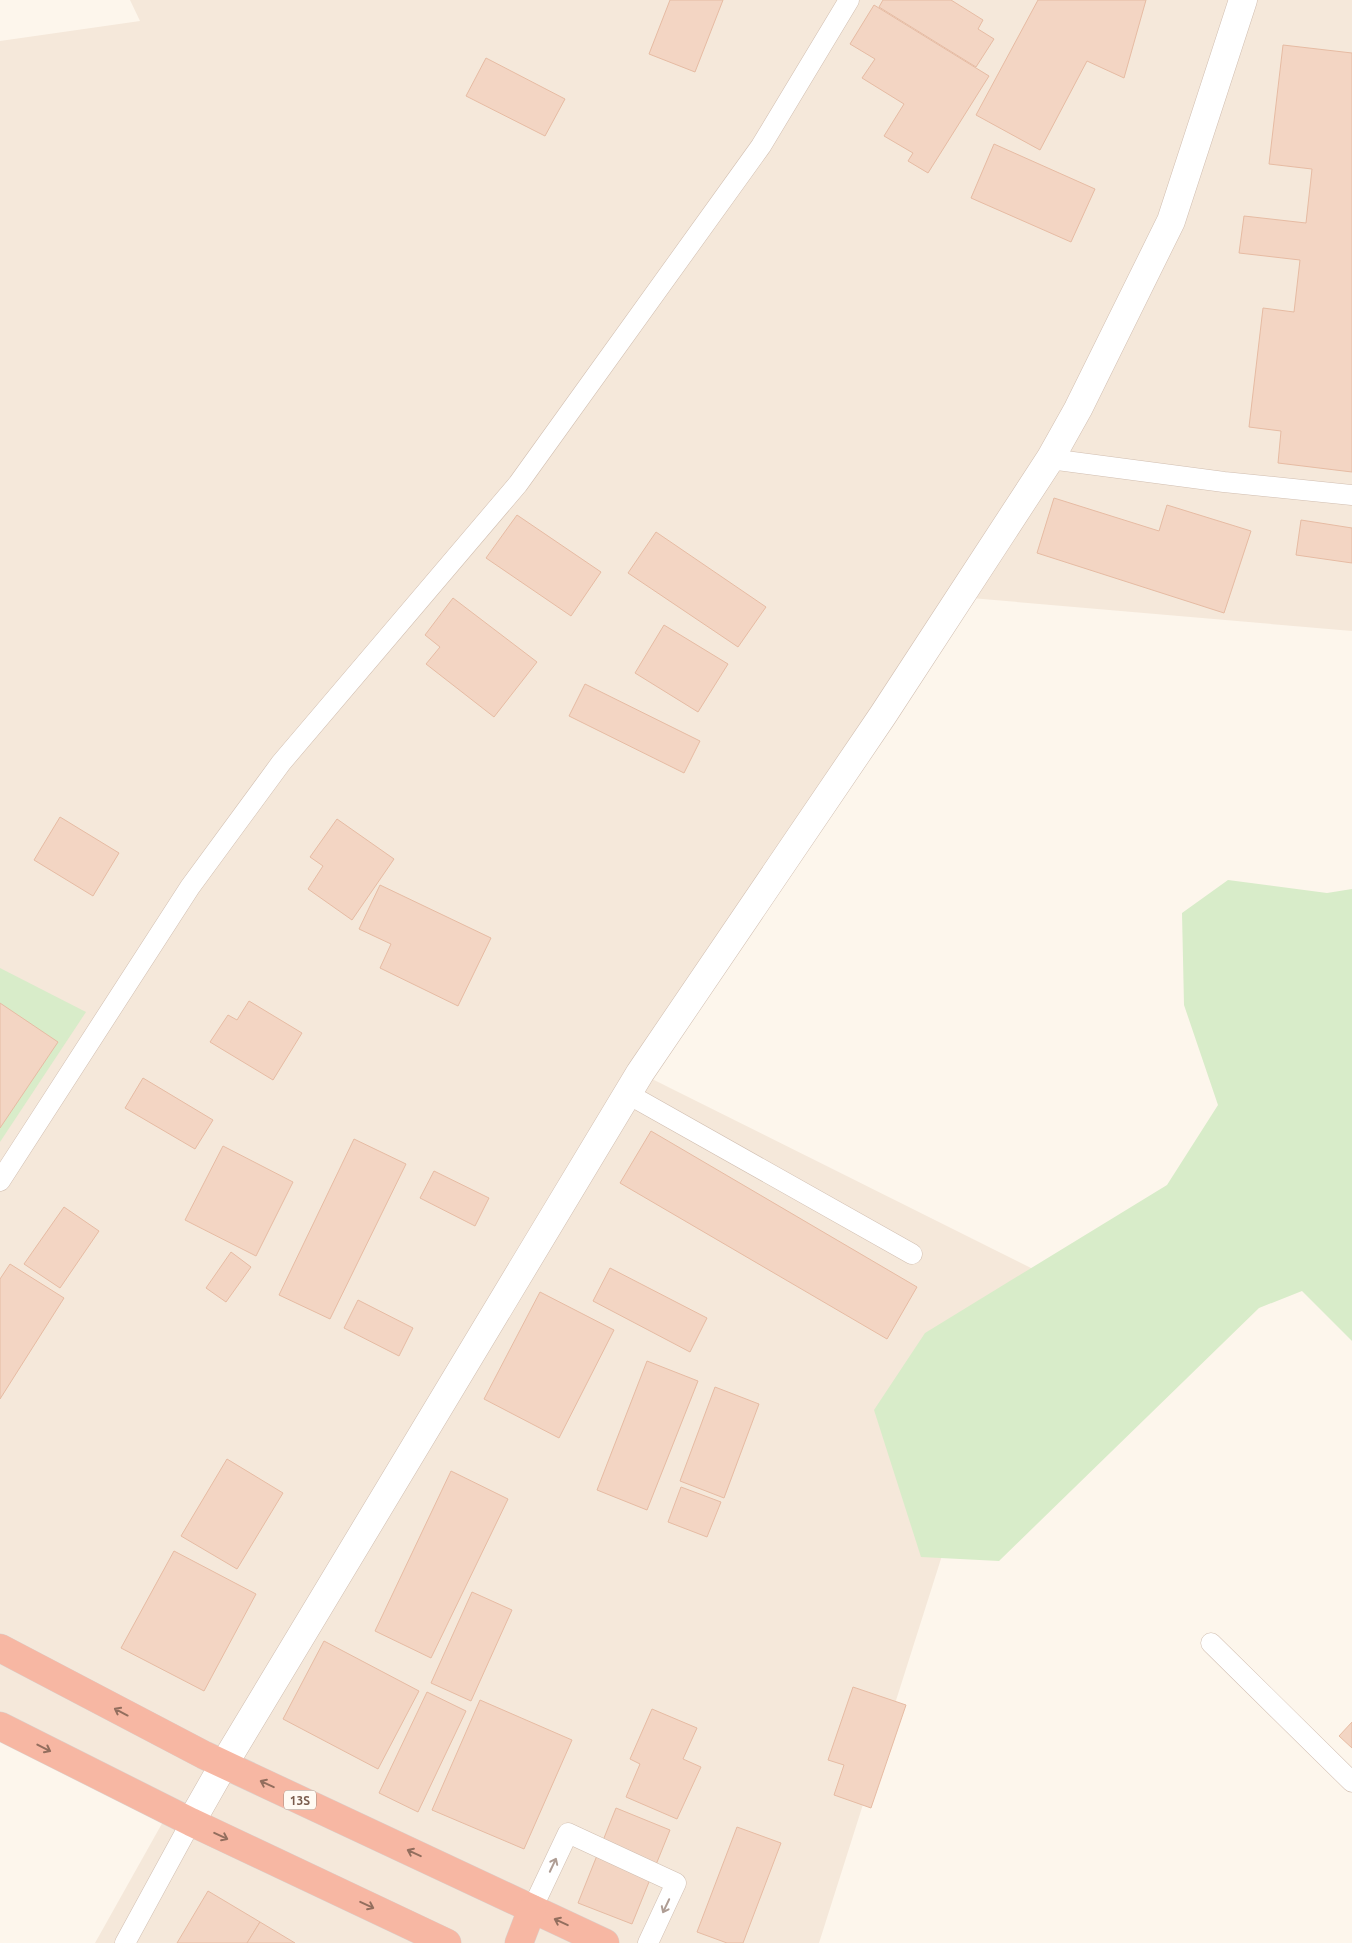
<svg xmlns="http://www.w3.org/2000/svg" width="1352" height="1943" viewBox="0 0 1352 1943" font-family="Ubuntu,sans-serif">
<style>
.residential{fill:#f5e8da}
.green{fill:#d8ecc9}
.building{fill:#f3d5c3;stroke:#e6bba3}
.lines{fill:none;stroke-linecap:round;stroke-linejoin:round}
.lane-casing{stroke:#d1beb0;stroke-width:21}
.street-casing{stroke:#d1beb0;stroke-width:29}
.highway-casing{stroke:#dad1cd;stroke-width:29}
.lane{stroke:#fff;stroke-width:20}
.street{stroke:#fff;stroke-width:28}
.highway{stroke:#f7b7a3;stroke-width:28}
.oneway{stroke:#936e5e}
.oneway2{stroke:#af9d94}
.labels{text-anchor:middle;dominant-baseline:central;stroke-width:5;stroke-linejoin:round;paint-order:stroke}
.shield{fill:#fffaf3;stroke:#a28b7f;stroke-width:1}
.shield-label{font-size:12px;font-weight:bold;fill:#7a5c4d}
</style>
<rect width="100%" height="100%" fill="#fdf6ec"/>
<polygon class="residential" points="130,0 1352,0 1352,631 959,597 640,1073 1033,1269 819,1943 95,1943 169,1811 0,1726 0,41 140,21"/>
<g class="green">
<polygon points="1228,880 1327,893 1352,889 1352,1341 1302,1291 1259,1308 999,1561 921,1557 874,1410 925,1333 1167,1185 1218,1105 1184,1005 1182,913"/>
<polygon points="0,968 86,1012 0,1142"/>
</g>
<g class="building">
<polygon points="670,0 723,0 695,72 649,54"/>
<polygon points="883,0 951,0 983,20 978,29 994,39 976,67 879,7"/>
<polygon points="1038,0 1146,0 1124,78 1087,61 1040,150 976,115"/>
<polygon points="874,5 989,76 928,173 908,161 913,153 884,136 904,104 862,78 875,59 850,44"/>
<polygon points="1283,45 1352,53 1352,472 1278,463 1281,431 1249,427 1263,308 1294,312 1300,260 1239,253 1244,216 1306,223 1312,169 1269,164"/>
<polygon points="486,58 565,99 545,136 466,96"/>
<polygon points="994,144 1095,189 1071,242 971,198"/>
<polygon points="1054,498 1159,531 1167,505 1251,531 1224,613 1037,553"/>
<polygon points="517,515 601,572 571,616 486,558"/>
<polygon points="1301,520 1352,528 1352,563 1296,555"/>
<polygon points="656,532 766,607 738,647 628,573"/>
<polygon points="453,598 537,662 494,717 426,664 440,647 425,635"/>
<polygon points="664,625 728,664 698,712 635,673"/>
<polygon points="585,684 700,741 684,773 569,716"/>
<polygon points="60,817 119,853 93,896 34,860"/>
<polygon points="337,819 394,859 352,920 308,889 323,866 310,857"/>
<polygon points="380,885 491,938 458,1006 380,968 391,944 359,929"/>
<polygon points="249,1001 302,1033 273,1080 210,1042 228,1015 237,1020"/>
<polygon points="0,1003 58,1042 0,1128"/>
<polygon points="143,1078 213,1120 195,1149 125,1108"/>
<polygon points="651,1131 917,1287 887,1339 620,1183"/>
<polygon points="354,1139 406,1164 330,1319 279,1295"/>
<polygon points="223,1146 293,1182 256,1256 185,1220"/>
<polygon points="434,1171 489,1198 475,1226 420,1198"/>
<polygon points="64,1207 99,1231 60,1288 24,1264"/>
<polygon points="231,1252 251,1267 226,1302 206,1288"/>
<polygon points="10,1264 64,1298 0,1399 0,1279"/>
<polygon points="610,1268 707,1318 690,1352 593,1301"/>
<polygon points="540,1292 614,1330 559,1438 484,1399"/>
<polygon points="358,1300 413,1328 399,1356 344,1328"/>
<polygon points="647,1361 698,1381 647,1510 597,1490"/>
<polygon points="715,1387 759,1404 724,1498 680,1481"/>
<polygon points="227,1459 283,1493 237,1569 181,1536"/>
<polygon points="451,1471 508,1499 431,1658 375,1631"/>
<polygon points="681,1487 721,1502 707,1537 668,1522"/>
<polygon points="174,1551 256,1594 204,1691 121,1648"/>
<polygon points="472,1592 512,1610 471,1701 431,1683"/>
<polygon points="324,1641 419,1691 378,1769 283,1719"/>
<polygon points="853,1687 906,1705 871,1808 834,1795 844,1765 828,1760"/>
<polygon points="427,1692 466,1711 418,1812 379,1793"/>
<polygon points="480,1700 572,1740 524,1849 432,1810"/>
<polygon points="652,1709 697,1728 683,1759 701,1767 677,1819 626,1797 640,1764 630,1759"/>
<polygon points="1352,1722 1352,1748 1339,1736"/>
<polygon points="616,1808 670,1830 632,1924 578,1903"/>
<polygon points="737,1827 781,1843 743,1943 727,1943 697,1932"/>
<polygon points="208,1891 260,1922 247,1943 177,1943"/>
<polygon points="260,1922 295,1943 247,1943"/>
</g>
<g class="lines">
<g class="lane-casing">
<g id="lane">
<polyline points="1050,459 1224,482 1352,495"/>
<polyline points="628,1094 912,1254"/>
<polyline points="0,1181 190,887 281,763 518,484 761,146 849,0"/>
<polyline points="1211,1643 1352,1782"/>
<polyline points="532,1909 568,1833 676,1883 648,1943"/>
<polyline points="125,1943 191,1822"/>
</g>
</g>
<g class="street-casing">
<polyline id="street" points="191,1822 224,1764 640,1073 883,715 1050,459 1078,409 1171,221 1243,0"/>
</g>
<g class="highway-casing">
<g id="highway">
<polyline points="0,1648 204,1755 605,1943"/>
<polyline points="0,1726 191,1822 447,1943"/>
<polyline points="519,1943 532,1909"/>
</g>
</g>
<use href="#lane" class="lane"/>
<use href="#street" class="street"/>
<use href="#highway" class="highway"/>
</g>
<defs><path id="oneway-shaft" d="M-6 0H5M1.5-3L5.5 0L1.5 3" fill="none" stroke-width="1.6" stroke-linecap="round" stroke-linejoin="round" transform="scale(1.25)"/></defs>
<g class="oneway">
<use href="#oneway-shaft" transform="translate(121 1712) rotate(-152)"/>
<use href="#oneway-shaft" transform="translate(44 1748) rotate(27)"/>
<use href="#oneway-shaft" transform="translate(267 1784) rotate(-155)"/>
<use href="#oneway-shaft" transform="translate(221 1836) rotate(25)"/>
<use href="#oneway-shaft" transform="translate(414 1853) rotate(-155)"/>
<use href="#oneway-shaft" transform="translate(367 1905) rotate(25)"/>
<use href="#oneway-shaft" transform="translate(561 1922) rotate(-155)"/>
</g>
<g class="oneway2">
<use href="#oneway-shaft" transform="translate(553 1865) rotate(-65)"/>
<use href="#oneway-shaft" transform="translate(666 1906) rotate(115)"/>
</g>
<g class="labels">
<rect class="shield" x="284" y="1790.5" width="32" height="19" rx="4"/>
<g class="shield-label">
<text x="300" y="1800">13S</text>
</g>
</g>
</svg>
